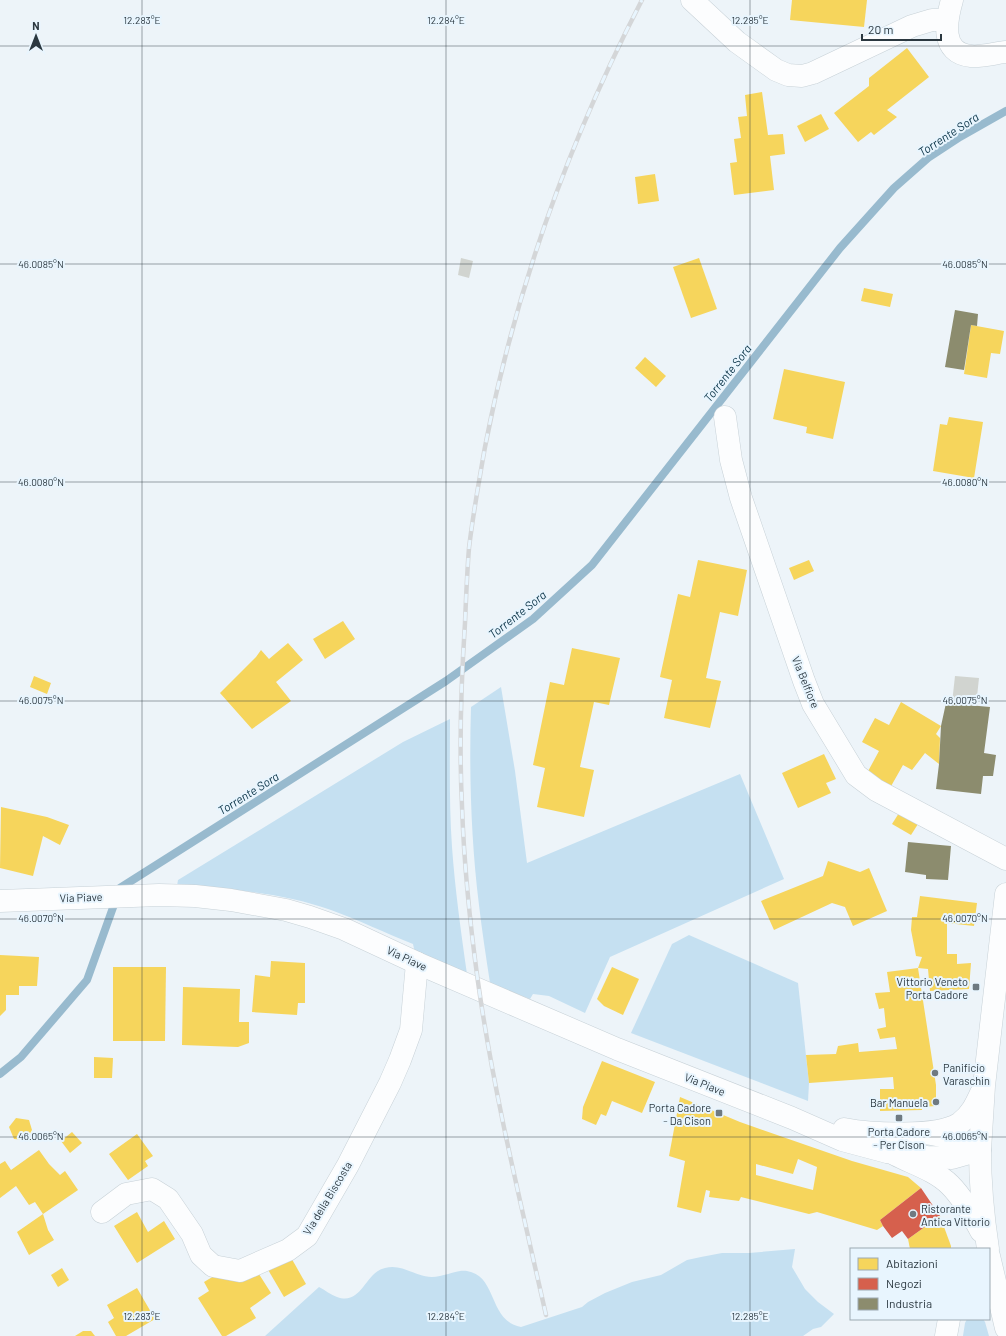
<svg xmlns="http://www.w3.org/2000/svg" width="1006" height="1336" viewBox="0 0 1006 1336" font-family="Barlow,sans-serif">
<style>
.green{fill:#c5e0f1}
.homes{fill:#f6d55c;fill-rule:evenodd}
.shops{fill:#d6604d}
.industry{fill:#8c8c6e}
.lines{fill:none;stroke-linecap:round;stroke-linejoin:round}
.stream{stroke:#98bace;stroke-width:8}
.building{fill:#d1d4d0}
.minor-casing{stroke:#c7d1d7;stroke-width:23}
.tertiary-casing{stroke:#c7d1d7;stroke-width:23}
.secondary-casing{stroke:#c7d1d7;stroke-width:23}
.minor{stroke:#fcfdfe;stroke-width:22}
.tertiary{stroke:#fcfdfe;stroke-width:22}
.secondary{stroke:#fcfdfe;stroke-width:22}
.rail-casing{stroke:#d4d6d8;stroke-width:4.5}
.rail{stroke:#e8f5fe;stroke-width:3;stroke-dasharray:9;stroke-linecap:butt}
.ticks{fill:none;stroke:#2b3840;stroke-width:1;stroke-opacity:0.45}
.poi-dot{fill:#6f7a81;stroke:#e8f5fe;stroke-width:1.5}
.labels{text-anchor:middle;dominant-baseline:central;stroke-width:4;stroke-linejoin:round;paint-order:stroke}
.street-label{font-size:11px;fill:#2b3840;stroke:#e8f5fe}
.poi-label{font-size:11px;fill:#2b3840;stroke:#e8f5fe;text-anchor:end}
.water-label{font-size:12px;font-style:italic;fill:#0a3347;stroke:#e8f5fe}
.ticks-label{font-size:10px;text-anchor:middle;fill:#2b3840;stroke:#e8f5fe;stroke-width:4;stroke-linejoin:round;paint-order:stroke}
</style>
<rect width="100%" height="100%" fill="#edf4f9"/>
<g class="green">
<path d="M501,687L515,771L527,863L740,774L784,879L610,957L585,1013L549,996L533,994L530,999L490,983C486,957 482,931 479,905C471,840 469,773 471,707Z"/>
<path d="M450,719C450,762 449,804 452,847C455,889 461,932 467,974L415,953L413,944C385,933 359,920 331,910C284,893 227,888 177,886L178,880L403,742Z"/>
<polygon points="689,935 798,983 809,1083 808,1101 631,1033 672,944"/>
<path d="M795,1249L792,1267L805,1289L818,1302L834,1314L821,1327L813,1329L803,1336H265L319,1287C325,1290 331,1295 337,1297C362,1306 365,1272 385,1268C402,1263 415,1277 432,1277C443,1277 458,1269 467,1271C498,1276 488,1321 521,1327L582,1307L588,1302L605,1293L632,1282L661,1275L687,1260L701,1257L722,1253H749Z"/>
<polygon points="967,1319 983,1319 985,1322 989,1336 963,1336 965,1323"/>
</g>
<g class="homes">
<polygon points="792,0 867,0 864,27 790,20"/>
<polygon points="907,48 929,77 887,110 897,117 874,135 871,132 858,142 834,113 869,86 869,78"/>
<polygon points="762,92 768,135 783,134 785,154 770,156 774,190 734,195 730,163 737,162 734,139 741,138 738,117 747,116 745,95"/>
<polygon points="821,114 829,129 805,142 797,126"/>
<polygon points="655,174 659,201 638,204 635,177"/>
<polygon points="699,258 717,309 691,318 673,267"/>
<polygon points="864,288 893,294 890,307 861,301"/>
<polygon points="971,325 1004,331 1000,354 991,353 987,378 964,374"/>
<polygon points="645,357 666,376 656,387 635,368"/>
<polygon points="784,369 845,382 833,439 806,433 807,427 773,419"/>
<polygon points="949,417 983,422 974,478 933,471 940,424 947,425"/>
<polygon points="698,560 747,570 738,616 720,612 706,678 721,681 710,728 664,718 672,680 660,677 678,594 690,597"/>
<polygon points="809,560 814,571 794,580 789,568"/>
<polygon points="343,621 355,639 325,659 313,639"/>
<polygon points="288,643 303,660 276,682 291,701 252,729 220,693 256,657 261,650 269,659"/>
<polygon points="572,648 620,658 609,705 594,702 580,767 594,770 584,817 537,807 545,768 533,765 550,682 564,685"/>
<polygon points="34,676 51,683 47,694 30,687"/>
<polygon points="901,702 941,726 936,734 940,738 939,764 925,753 912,770 903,765 890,788 866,775 879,751 862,742 875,718 889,725"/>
<polygon points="824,754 836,779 826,783 831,793 798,808 782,773"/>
<polygon points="1,807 47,817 69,825 60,845 43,836 33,876 0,868"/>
<polygon points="899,813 918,824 911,835 892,824"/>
<polygon points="828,861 860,872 869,868 887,911 853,926 845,907 832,903 774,930 761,901 823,876"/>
<polygon points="920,896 977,903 974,926 947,923 947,954 957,954 957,964 971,963 969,989 930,991 928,969 918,968 922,957 916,956 911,930 912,917 917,917"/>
<polygon points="0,955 39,957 37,986 19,986 19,995 6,995 6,1010 0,1016"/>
<polygon points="271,961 305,963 305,1003 298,1003 297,1015 252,1012 255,975 270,977"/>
<polygon points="113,967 166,967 165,1041 113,1041"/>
<polygon points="612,967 639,979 623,1015 604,1006 597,999"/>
<polygon points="918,968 936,1085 936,1106 922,1107 922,1110 880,1111 880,1089 894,1089 893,1077 809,1083 806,1055 836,1054 838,1046 858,1043 859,1052 897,1049 895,1037 880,1039 877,1029 886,1027 884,1008 879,1009 875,993 890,992 887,972"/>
<polygon points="183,987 240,989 239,1022 249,1022 249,1043 238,1047 182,1045"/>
<polygon points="94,1057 113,1058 112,1078 94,1078"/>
<polygon points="602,1061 655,1082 642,1113 612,1101 606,1116 601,1114 596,1125 582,1119 583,1107"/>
<path d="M680,1097L740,1122L803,1144L852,1161L908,1177L921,1188L880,1220L883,1226L877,1230L817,1212L809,1214L741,1197L739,1201L709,1197L710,1191L706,1190L701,1213L677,1207L685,1161L669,1156ZM798,1159L817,1167L813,1190L756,1175V1164L793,1174Z"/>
<polygon points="16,1118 29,1120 32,1130 26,1140 14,1139 9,1127"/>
<polygon points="72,1132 82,1143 70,1153 61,1141"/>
<polygon points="137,1134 153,1156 145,1161 148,1166 128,1180 109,1154"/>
<polygon points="39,1150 49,1164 60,1175 65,1171 78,1190 43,1214 35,1202 29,1205 16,1186 0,1198 0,1164 5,1161 11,1170"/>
<polygon points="137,1212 148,1232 164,1221 175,1239 137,1263 114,1226"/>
<polygon points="43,1214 48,1230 54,1240 29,1255 17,1232"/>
<polygon points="940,1216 951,1246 951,1249 910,1249 908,1239"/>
<polygon points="289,1254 306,1284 284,1297 267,1268"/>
<polygon points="62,1268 69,1280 58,1287 51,1275"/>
<polygon points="224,1270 257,1271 271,1293 250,1308 256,1318 226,1336 222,1336 198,1298 209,1291 204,1282"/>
<polygon points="137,1288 155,1319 126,1336 116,1336 108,1322 114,1318 107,1305"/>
<polygon points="83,1331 91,1331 95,1336 75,1336"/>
</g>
<polygon class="shops" points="921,1188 940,1216 908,1239 902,1231 892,1238 883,1226 880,1220"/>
<g class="industry">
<polygon points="955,310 978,314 977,326 971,325 964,370 945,367"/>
<polygon points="946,703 990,707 984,753 996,755 993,776 983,776 981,794 936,789 939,764 941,726"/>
<polygon points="908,842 951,846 948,880 926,879 926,875 905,872"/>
</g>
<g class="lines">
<polyline class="stream" points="0,1074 21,1057 87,980 120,888 446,681 533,619 592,565 840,248 894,188 928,158 960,137 1006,111"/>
</g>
<g class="building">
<polygon points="461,258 473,261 469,278 458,275"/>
<polygon points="955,676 979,678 976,706 952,703"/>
</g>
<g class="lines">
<g class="minor-casing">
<g id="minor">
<polyline points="692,0 737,42 776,70 788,75 802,76 813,73 912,26 932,20 946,20"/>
<path d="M952,0C946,21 940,53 971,56C983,57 995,53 1006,52"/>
<polyline points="725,417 731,460 741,498 804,681 813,704 856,775 876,790 1006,859"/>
<polyline points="102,1212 126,1194 152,1189 168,1199 192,1234 201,1255 213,1266 240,1271 288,1250 307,1236 348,1165 390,1083 400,1060 411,1030 417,963"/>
<polyline points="946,1336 949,1319"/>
</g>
</g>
<g class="tertiary-casing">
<g id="tertiary">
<path d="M924,1133C944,1135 961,1142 980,1150C980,1184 983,1216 988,1249"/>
<path d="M896,1155C914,1164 936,1171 950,1185C963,1198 972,1214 981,1231"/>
<polyline points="989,1256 1006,1328"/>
</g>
</g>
<g class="secondary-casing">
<g id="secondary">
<polyline points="0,901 159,895 195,896 231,900 286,910 310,917 344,929 417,963 617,1049 792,1118 842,1140 887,1152 927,1157 952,1158 980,1150 984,1086 1006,894"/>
<path d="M844,1129C870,1134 938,1138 960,1123C971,1115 976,1104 981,1093"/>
</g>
</g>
<use href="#minor" class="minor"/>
<use href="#tertiary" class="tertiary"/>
<use href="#secondary" class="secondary"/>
<g class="rail-casing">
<path id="rail" d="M546,1315C521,1204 494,1095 478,982C470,924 464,865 462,806C459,745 461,684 465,623C466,598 467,573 469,548C473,514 479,481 485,447C515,291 569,141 642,0"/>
</g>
<use href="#rail" class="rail"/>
</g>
<path class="ticks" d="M142,0V1336M446,0V1336M750,0V1336M0,46H1006M0,264H1006M0,482H1006M0,701H1006M0,919H1006M0,1137H1006"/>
<g class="poi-dot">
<rect x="972" y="983" width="8" height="8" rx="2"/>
<circle cx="935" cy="1073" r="4"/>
<circle cx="936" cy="1102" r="4"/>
<rect x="715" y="1109" width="8" height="8" rx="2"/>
<rect x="895" y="1114" width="8" height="8" rx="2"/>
<circle cx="913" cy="1214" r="4"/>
</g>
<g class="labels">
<g class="street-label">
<text transform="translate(806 682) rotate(68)">Via Belfiore</text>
<text transform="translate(81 897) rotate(-2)">Via Piave</text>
<text transform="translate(407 958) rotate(25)">Via Piave</text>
<text transform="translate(705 1084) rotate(22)">Via Piave</text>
<text transform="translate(327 1198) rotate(-59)">Via della Biscosta</text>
</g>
<g class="poi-label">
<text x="968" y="981">Vittorio Veneto<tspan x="968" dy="13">Porta Cadore</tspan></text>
<text x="943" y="1067" text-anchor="start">Panificio<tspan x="943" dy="13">Varaschin</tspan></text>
<text x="928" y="1102">Bar Manuela</text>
<text x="711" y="1107">Porta Cadore<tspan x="711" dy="13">- Da Cison</tspan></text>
<text x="899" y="1131" text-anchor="middle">Porta Cadore<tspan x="899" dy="13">- Per Cison</tspan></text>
<text x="921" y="1208" text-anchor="start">Ristorante<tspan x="921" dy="13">Antica Vittorio</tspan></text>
</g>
<g class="water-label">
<text transform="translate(948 134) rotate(-33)">Torrente Sora</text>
<text transform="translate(727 373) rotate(-52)">Torrente Sora</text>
<text transform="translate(517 614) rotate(-38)">Torrente Sora</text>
<text transform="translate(248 793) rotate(-32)">Torrente Sora</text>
</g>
</g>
<g class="ticks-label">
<text x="142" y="24">12.283°E</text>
<text x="446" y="24">12.284°E</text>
<text x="750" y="24">12.285°E</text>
<text x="41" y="268">46.0085°N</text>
<text x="965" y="268">46.0085°N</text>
<text x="41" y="486">46.0080°N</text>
<text x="965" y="486">46.0080°N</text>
<text x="41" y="704">46.0075°N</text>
<text x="965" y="704">46.0075°N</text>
<text x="41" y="922">46.0070°N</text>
<text x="965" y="922">46.0070°N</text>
<text x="41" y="1140">46.0065°N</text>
<text x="965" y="1140">46.0065°N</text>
<text x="142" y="1320">12.283°E</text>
<text x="446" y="1320">12.284°E</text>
<text x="750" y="1320">12.285°E</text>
</g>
<rect x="850" y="1248" width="140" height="72" fill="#e8f5fe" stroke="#9ca9b2"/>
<rect x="858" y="1258" width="20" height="12" fill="#f6d55c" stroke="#9ca9b2"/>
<text x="886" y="1268" font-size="12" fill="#2b3840">Abitazioni</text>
<rect x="858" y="1278" width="20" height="12" fill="#d6604d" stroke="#9ca9b2"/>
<text x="886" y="1288" font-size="12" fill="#2b3840">Negozi</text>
<rect x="858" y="1298" width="20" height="12" fill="#8c8c6e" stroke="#9ca9b2"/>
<text x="886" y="1308" font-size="12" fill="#2b3840">Industria</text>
<g transform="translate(36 36)" stroke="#e8f5fe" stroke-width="3" paint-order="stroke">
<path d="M0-3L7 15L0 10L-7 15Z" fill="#2b3840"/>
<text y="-6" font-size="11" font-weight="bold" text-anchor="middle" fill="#2b3840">N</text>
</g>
<path d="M862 34v6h79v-6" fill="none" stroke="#2b3840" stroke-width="2"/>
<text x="868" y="34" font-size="12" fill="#2b3840" stroke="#e8f5fe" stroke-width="3" paint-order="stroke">20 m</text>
</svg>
